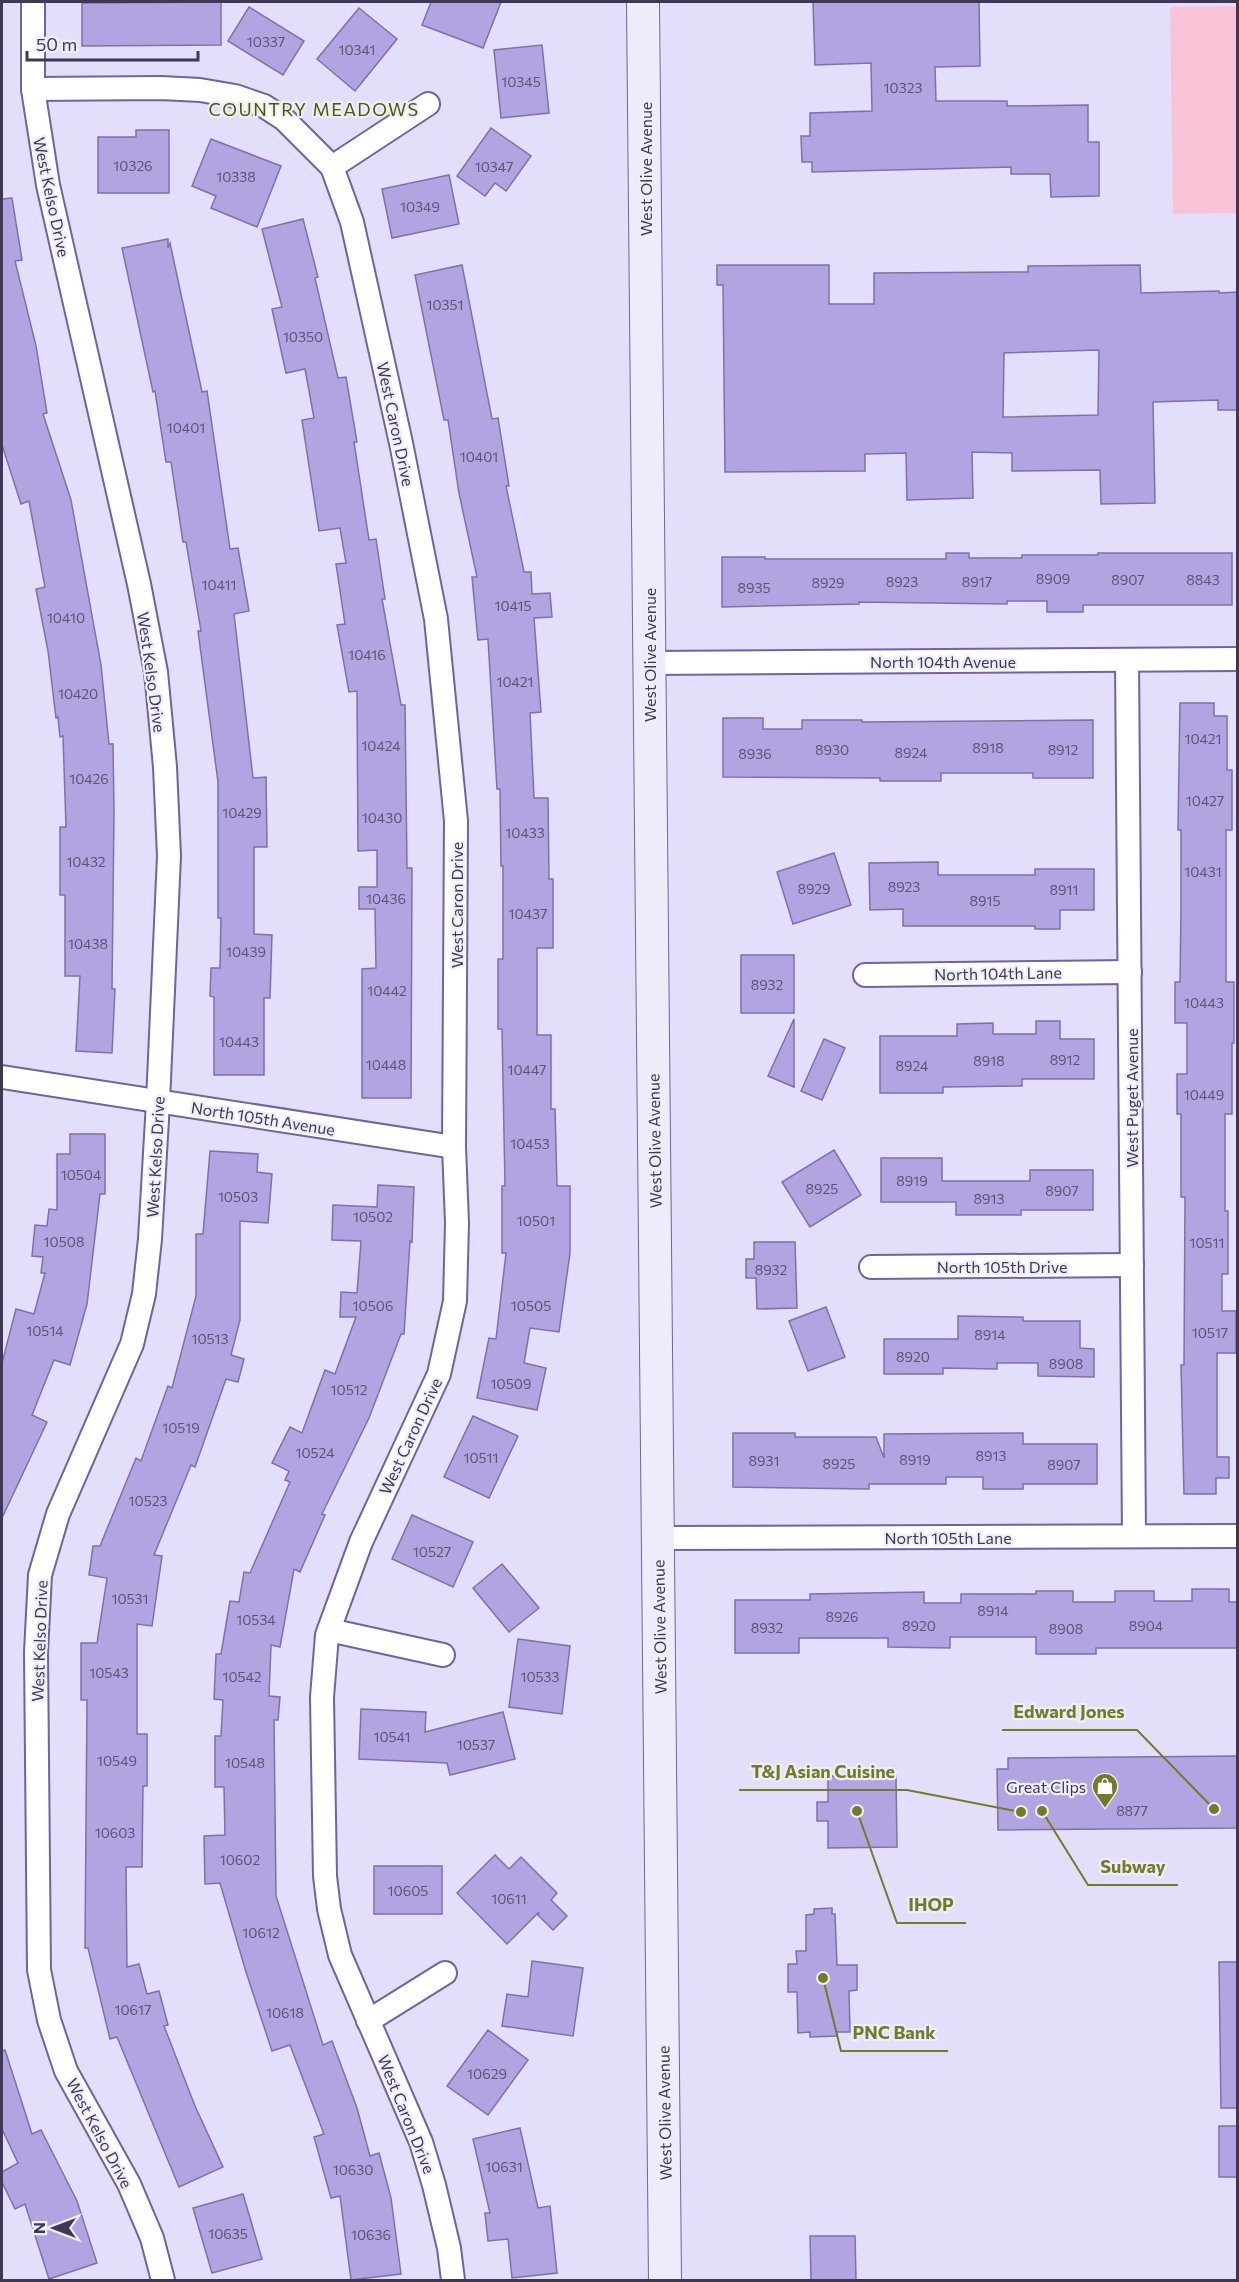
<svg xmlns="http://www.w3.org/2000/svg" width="1239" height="2282" viewBox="0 0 1239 2282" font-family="Commissioner,sans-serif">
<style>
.green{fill:#f9c3d7}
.building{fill:#b2a4e0;stroke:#7f6fae;stroke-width:1.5;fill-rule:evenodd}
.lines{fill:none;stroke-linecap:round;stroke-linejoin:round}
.minor-casing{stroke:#72629f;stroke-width:26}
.secondary-casing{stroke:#72629f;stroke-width:34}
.minor{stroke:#fff;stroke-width:22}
.secondary{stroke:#eeebfa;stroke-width:32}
.labels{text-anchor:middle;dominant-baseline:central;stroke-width:4.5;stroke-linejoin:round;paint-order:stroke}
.number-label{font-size:14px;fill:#5c5377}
.street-label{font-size:16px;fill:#3f3854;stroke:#f0edfb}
.poi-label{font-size:16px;fill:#3f3854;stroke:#f0edfb;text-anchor:end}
.neighbourhood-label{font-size:18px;letter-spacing:1.5px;fill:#515800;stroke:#f0edfb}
.leader{fill:none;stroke:#737b26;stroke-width:2}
.callout-dot{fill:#737b26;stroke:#f0edfb;stroke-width:2}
.callout-label{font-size:18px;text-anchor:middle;font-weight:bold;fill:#737b26;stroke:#f0edfb;stroke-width:4.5;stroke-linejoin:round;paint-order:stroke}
</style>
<rect width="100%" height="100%" fill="#e3defa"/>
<polygon class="green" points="1237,6 1237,213 1173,214 1170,7"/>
<g class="building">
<polygon points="221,2 221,45 82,46 82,3"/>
<polygon points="431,2 501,2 483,48 422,25"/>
<polygon points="813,2 979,2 980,66 935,67 936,101 1007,101 1007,106 1088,105 1088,142 1099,142 1099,196 1051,197 1050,174 1011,174 1011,167 812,172 812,162 802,162 801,136 810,136 810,113 872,111 871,63 815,65"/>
<polygon points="249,7 304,41 283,75 228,41"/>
<polygon points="359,8 397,39 355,91 317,59"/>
<polygon points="542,45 549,113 501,118 494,50"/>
<polygon points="491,128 531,156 506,191 495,183 485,196 457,176"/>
<polygon points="136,130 169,130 169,193 98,193 98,137 136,137"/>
<polygon points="211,139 281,166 257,227 211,208 216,196 192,186"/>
<polygon points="449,175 459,224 392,238 382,189"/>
<polygon points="12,198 22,260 15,261 36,346 47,413 43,414 71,500 101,665 109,744 113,744 114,811 112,989 115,989 112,1053 76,1051 80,976 65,976 65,895 60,895 60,827 66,827 63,736 60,737 58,717 56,718 48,651 36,589 45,587 29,501 21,504 2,445 2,199"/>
<polygon points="303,219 318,277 315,278 338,378 346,377 357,442 354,442 369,540 376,539 385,599 382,599 401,705 405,705 407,868 412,868 411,1098 362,1098 362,969 376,968 375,909 359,909 359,887 377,887 377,850 358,851 357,691 349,692 337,625 345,624 336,564 346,563 340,528 319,531 302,420 314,418 305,369 286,373 272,309 282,307 262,229"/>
<polygon points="168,239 168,248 170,243 202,392 207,391 230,549 238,548 249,611 234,614 253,778 266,777 267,847 254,847 254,934 272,935 270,998 264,998 264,1075 214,1075 214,997 210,996 211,968 220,968 221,918 218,918 218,782 198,631 201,631 186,542 183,542 171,462 166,462 155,391 153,392 122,248"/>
<polygon points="462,265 492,419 498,418 509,486 506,486 524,572 531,572 532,594 550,593 552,617 534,618 541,712 530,713 534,798 548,798 549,879 553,879 553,948 537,948 537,1035 551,1035 551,1109 555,1109 557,1186 570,1186 570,1253 559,1332 530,1328 524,1363 546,1368 537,1410 477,1398 489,1338 496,1339 506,1253 502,1253 502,1186 505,1186 502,1029 498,1029 498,959 503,959 503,866 501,866 500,789 497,789 488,639 478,640 472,577 477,577 459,493 448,420 444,420 415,275"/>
<path d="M717,265H829V304H874V273L1028,272V266L1140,265L1141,293L1219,291V293L1238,292V410H1218V400L1153,402L1155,503L1101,504L1100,470L1012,471V453L972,452L973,498L907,500L906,453L865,454V471L725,472L723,285H717ZM1099,350L1098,415L1003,417L1004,353Z"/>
<polygon points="946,553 969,553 969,558 1022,558 1022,555 1098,555 1098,553 1232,553 1232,605 1083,605 1083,612 1047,612 1047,601 1007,601 1007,604 859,602 859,604 722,607 722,557 765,557 765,559 946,559"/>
<polygon points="1180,703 1214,703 1214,716 1227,716 1227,770 1232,770 1232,830 1226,830 1226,982 1234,982 1234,1043 1232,1043 1232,1114 1225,1114 1225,1211 1228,1211 1228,1274 1222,1274 1222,1311 1236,1311 1236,1353 1217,1353 1217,1457 1229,1457 1229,1478 1216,1478 1216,1494 1184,1494 1181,1365 1184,1365 1185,1197 1181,1197 1181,1114 1177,1114 1177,1074 1187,1074 1187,1023 1175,1023 1175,982 1180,982 1181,910 1181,830 1178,830"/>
<polygon points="723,718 763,718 763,729 802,729 802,720 862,720 862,722 1093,720 1093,778 1033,778 1033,773 941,773 941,781 880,781 880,778 723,777"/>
<polygon points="834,853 851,905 793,924 777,872"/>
<polygon points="938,862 938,875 1035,875 1035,869 1094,869 1094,910 1060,910 1060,929 1035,929 1035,926 903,926 903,909 870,910 869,863"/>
<rect x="741" y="955" width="53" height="58"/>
<polygon points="794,1019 794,1087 768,1076"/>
<polygon points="1036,1021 1060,1021 1060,1039 1094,1039 1094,1079 1022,1079 1022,1086 943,1087 943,1093 880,1093 880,1036 957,1036 957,1024 993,1023 993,1034 1036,1034"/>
<polygon points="824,1039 845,1048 822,1100 801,1091"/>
<polygon points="70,1134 105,1134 105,1194 100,1194 87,1304 70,1365 54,1360 32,1415 47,1422 2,1518 2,1363 16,1309 34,1314 45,1273 41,1273 43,1257 32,1256 35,1225 47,1226 49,1209 57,1210 57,1154 70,1154"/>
<polygon points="834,1150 861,1195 810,1227 782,1182"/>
<polygon points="210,1151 258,1154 257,1172 272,1174 268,1223 240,1221 240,1320 231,1355 244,1359 238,1382 226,1379 195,1467 191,1465 154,1555 162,1556 152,1626 137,1624 137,1734 147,1734 147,1786 143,1786 142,1867 126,1867 127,1967 139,1964 147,1994 159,1991 168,2025 164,2026 195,2106 223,2167 179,2187 117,2037 110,2039 88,1948 85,1948 87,1700 81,1700 81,1643 97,1643 107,1578 89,1575 93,1546 100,1546 136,1458 141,1461 168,1386 172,1388 196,1296 196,1234 203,1234"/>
<polygon points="881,1158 942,1158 942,1181 1030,1181 1030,1170 1093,1170 1093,1210 1021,1210 1021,1215 956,1215 956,1202 881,1202"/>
<polygon points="378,1185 414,1187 412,1242 410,1241 404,1334 401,1334 369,1418 322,1514 325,1515 300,1572 294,1569 280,1647 271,1645 269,1696 280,1697 278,1720 274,1720 276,1896 323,2045 332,2041 357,2108 370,2156 379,2153 391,2198 401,2274 351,2280 340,2196 331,2198 314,2137 324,2134 290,2045 272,2051 246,1972 220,1883 205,1884 204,1836 225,1835 224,1787 215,1787 215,1736 221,1736 223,1700 214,1699 216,1654 221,1654 230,1601 239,1602 244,1572 250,1573 290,1482 285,1480 289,1471 272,1463 290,1427 302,1433 325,1370 335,1374 356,1317 340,1317 341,1292 357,1293 361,1241 332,1240 333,1205 377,1207"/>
<polygon points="754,1242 795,1242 797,1308 757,1309 756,1278 746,1278 746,1259 754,1259"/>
<polygon points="826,1307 845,1357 808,1371 789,1321"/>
<polygon points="958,1316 1023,1317 1023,1321 1080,1321 1080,1348 1094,1349 1094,1377 1038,1376 1038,1363 997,1363 997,1369 943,1368 943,1374 884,1374 884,1339 958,1339"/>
<polygon points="473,1416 518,1436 489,1498 444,1477"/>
<polygon points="733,1433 795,1433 795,1437 876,1437 884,1458 884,1434 1023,1433 1023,1444 1097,1444 1097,1484 1023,1484 1023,1489 983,1489 983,1477 946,1477 946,1484 869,1484 869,1489 733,1487"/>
<polygon points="412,1515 473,1542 453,1587 392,1559"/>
<polygon points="502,1564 539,1608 509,1632 473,1588"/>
<polygon points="1192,1589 1229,1589 1229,1602 1238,1602 1238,1648 1096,1648 1096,1654 1036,1654 1036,1637 950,1637 950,1648 888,1647 888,1638 799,1638 799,1653 735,1653 735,1600 810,1600 810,1594 924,1592 924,1603 961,1603 961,1594 1036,1594 1036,1591 1073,1591 1073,1602 1115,1602 1115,1591 1154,1591 1154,1601 1192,1601"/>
<polygon points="518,1639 570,1646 562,1714 509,1707"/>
<polygon points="361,1709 426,1712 425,1732 503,1712 515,1759 450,1775 447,1763 359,1759"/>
<polygon points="1238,1756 1238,1828 998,1830 997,1769 1008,1769 1008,1758"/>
<polygon points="828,1776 896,1776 897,1847 828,1848 828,1821 817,1821 817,1802 828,1802"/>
<polygon points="495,1855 509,1869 521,1857 557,1893 551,1900 567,1916 553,1930 538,1915 539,1912 507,1944 457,1893"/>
<rect x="374" y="1866" width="68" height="48"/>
<polygon points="832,1908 832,1914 835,1914 837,1965 857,1965 857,1990 849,1991 850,2032 837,2032 837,2036 810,2037 810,2032 798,2033 797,1992 788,1992 788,1964 797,1964 796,1951 806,1951 806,1915 814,1914 814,1909"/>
<polygon points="532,1961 583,1968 573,2036 502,2026 507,1994 528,1997"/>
<polygon points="1219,1962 1238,1962 1238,2108 1221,2108"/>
<polygon points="488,2030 528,2060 488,2115 447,2086"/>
<polygon points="5,2050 32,2134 41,2130 77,2201 97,2263 49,2279 25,2204 15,2209 2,2182 2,2172 18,2163 2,2129 2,2051"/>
<rect x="1219" y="2126" width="19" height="51"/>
<polygon points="520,2128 538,2208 550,2206 557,2273 512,2278 508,2239 488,2241 485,2213 490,2213 473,2139"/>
<polygon points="243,2194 262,2259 212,2273 193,2208"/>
<polygon points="810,2236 855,2236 856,2280 811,2280"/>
</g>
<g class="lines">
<g class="minor-casing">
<g id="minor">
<polyline points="33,2 33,89 48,185 139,584 156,672 165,767 169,856 158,1102 150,1239 144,1294 132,1344 58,1514 40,1575 36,1652 39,1970 49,2020 66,2071 129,2184 152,2238 163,2280"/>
<polyline points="33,89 161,88 200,90 235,96 264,106 284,119 332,167 352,222 401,443 436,619 456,821 454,1147 457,1223 455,1301 439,1374 361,1542 327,1635 322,1697 325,1876 329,1909 340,1955 421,2142 434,2185 449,2248 453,2280"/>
<polyline points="332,167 428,104"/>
<polyline points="1127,660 1134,1536"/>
<polyline points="649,663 1238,659"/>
<polyline points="865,975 1130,972"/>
<polyline points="2,1077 454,1147"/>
<polyline points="871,1267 1132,1265"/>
<polyline points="658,1538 1238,1536"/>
<polyline points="329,1630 443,1655"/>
<polyline points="368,2021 445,1973"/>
</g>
</g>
<g class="secondary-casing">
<polyline id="secondary" points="643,2 665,2280"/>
</g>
<use href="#minor" class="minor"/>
<use href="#secondary" class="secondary"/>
</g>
<defs>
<g id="shop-pin" transform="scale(1.35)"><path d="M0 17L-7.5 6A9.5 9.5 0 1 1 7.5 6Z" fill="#737b26" stroke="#f0edfb"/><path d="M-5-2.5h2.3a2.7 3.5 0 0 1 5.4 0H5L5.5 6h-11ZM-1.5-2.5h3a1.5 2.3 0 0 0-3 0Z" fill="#fff"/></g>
</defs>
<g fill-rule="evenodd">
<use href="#shop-pin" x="1105" y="1786"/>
</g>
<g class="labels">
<g class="number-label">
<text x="266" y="41">10337</text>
<text x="357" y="49">10341</text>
<text x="521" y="81">10345</text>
<text x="903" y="87">10323</text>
<text x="133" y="165">10326</text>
<text x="494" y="166">10347</text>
<text x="236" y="176">10338</text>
<text x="420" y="206">10349</text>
<text x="445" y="304">10351</text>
<text x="303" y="336">10350</text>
<text x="186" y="427">10401</text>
<text x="479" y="456">10401</text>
<text x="1053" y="578">8909</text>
<text x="1128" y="579">8907</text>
<text x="1203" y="579">8843</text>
<text x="902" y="581">8923</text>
<text x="977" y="581">8917</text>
<text x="828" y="582">8929</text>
<text x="219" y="584">10411</text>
<text x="754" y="587">8935</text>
<text x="513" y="605">10415</text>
<text x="66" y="617">10410</text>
<text x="367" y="654">10416</text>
<text x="515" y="681">10421</text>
<text x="78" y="693">10420</text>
<text x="1203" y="738">10421</text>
<text x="381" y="745">10424</text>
<text x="988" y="747">8918</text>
<text x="832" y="749">8930</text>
<text x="1063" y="749">8912</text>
<text x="911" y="752">8924</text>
<text x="755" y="753">8936</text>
<text x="89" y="778">10426</text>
<text x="1205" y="800">10427</text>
<text x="242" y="812">10429</text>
<text x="382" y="817">10430</text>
<text x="525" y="832">10433</text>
<text x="86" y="861">10432</text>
<text x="1203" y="871">10431</text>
<text x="904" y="886">8923</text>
<text x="814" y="888">8929</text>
<text x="1064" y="889">8911</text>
<text x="386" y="898">10436</text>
<text x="985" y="900">8915</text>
<text x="528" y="913">10437</text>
<text x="88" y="943">10438</text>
<text x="246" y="951">10439</text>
<text x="767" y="984">8932</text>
<text x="387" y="990">10442</text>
<text x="1204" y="1002">10443</text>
<text x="239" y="1041">10443</text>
<text x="1065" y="1059">8912</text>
<text x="989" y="1060">8918</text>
<text x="386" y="1064">10448</text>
<text x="912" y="1065">8924</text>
<text x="527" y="1069">10447</text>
<text x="1204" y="1094">10449</text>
<text x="530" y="1143">10453</text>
<text x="81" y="1174">10504</text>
<text x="912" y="1180">8919</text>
<text x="822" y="1188">8925</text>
<text x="1062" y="1190">8907</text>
<text x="238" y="1196">10503</text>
<text x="989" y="1198">8913</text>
<text x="373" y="1216">10502</text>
<text x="536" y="1220">10501</text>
<text x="64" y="1241">10508</text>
<text x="1207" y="1242">10511</text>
<text x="771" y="1269">8932</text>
<text x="373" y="1305">10506</text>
<text x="531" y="1305">10505</text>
<text x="45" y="1330">10514</text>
<text x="1210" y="1332">10517</text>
<text x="990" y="1334">8914</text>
<text x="210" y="1338">10513</text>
<text x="913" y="1356">8920</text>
<text x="1066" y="1363">8908</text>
<text x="511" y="1383">10509</text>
<text x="349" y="1389">10512</text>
<text x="181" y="1427">10519</text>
<text x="315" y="1452">10524</text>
<text x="991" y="1455">8913</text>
<text x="481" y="1457">10511</text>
<text x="915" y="1459">8919</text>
<text x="764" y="1460">8931</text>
<text x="839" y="1463">8925</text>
<text x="1064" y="1464">8907</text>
<text x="148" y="1500">10523</text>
<text x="432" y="1551">10527</text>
<text x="130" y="1598">10531</text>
<text x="993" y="1610">8914</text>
<text x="842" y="1616">8926</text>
<text x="256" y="1619">10534</text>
<text x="919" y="1625">8920</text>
<text x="1146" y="1625">8904</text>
<text x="767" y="1627">8932</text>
<text x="1066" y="1628">8908</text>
<text x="109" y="1672">10543</text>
<text x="242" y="1676">10542</text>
<text x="540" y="1676">10533</text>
<text x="392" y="1736">10541</text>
<text x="476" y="1744">10537</text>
<text x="117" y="1760">10549</text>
<text x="245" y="1762">10548</text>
<text x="1132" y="1810">8877</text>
<text x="115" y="1832">10603</text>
<text x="240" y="1859">10602</text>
<text x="408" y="1890">10605</text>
<text x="509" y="1898">10611</text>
<text x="261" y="1932">10612</text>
<text x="133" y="2009">10617</text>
<text x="285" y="2012">10618</text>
<text x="487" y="2073">10629</text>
<text x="504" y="2166">10631</text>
<text x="353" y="2169">10630</text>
<text x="228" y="2233">10635</text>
<text x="371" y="2234">10636</text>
</g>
<g class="street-label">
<text transform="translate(645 169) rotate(-90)">West Olive Avenue</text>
<text transform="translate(52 197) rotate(78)">West Kelso Drive</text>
<text transform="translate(396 424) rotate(78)">West Caron Drive</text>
<text transform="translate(649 655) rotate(-90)">West Olive Avenue</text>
<text x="943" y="661">North 104th Avenue</text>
<text transform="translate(152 672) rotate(82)">West Kelso Drive</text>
<text transform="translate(456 905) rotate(-90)">West Caron Drive</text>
<text transform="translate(998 973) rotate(-1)">North 104th Lane</text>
<text transform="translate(1131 1098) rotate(-90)">West Puget Avenue</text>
<text transform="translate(263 1118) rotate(9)">North 105th Avenue</text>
<text transform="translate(654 1141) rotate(-91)">West Olive Avenue</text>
<text transform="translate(155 1157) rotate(-87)">West Kelso Drive</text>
<text x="1002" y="1266">North 105th Drive</text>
<text transform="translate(410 1436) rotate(-65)">West Caron Drive</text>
<text x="948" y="1537">North 105th Lane</text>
<text transform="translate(659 1627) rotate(-91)">West Olive Avenue</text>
<text transform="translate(39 1641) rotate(-88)">West Kelso Drive</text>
<text transform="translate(664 2113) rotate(-91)">West Olive Avenue</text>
<text transform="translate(407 2114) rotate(68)">West Caron Drive</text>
<text transform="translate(100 2133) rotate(62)">West Kelso Drive</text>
</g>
<g class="poi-label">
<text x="1086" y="1786">Great Clips</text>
</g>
<g class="neighbourhood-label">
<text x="314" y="109">COUNTRY MEADOWS</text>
</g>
</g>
<path class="leader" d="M1214 1809L1137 1730H1002M1021 1812L907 1790H739M1042 1811L1088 1885H1178M857 1811L897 1923H966M823 1978L841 2051H948"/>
<g class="callout-dot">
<circle cx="1214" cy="1809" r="6"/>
<circle cx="1021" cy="1812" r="6"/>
<circle cx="1042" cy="1811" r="6"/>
<circle cx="857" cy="1811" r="6"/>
<circle cx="823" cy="1978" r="6"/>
</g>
<g class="callout-label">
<text x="1069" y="1718">Edward Jones</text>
<text x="823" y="1778">T&amp;J Asian Cuisine</text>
<text x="1133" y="1873">Subway</text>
<text x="931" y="1911">IHOP</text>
<text x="894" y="2039">PNC Bank</text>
</g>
<rect width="1239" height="2282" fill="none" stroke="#3f3854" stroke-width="6"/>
<g transform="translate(54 2228) rotate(270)" stroke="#f0edfb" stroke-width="4.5" paint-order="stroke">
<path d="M0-4.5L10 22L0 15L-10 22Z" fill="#3f3854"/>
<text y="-9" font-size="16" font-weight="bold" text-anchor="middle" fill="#3f3854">N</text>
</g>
<path d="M27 51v9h171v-9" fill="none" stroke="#3f3854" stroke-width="3"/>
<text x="36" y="51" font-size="18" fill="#3f3854" stroke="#f0edfb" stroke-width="4.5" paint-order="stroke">50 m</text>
</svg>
